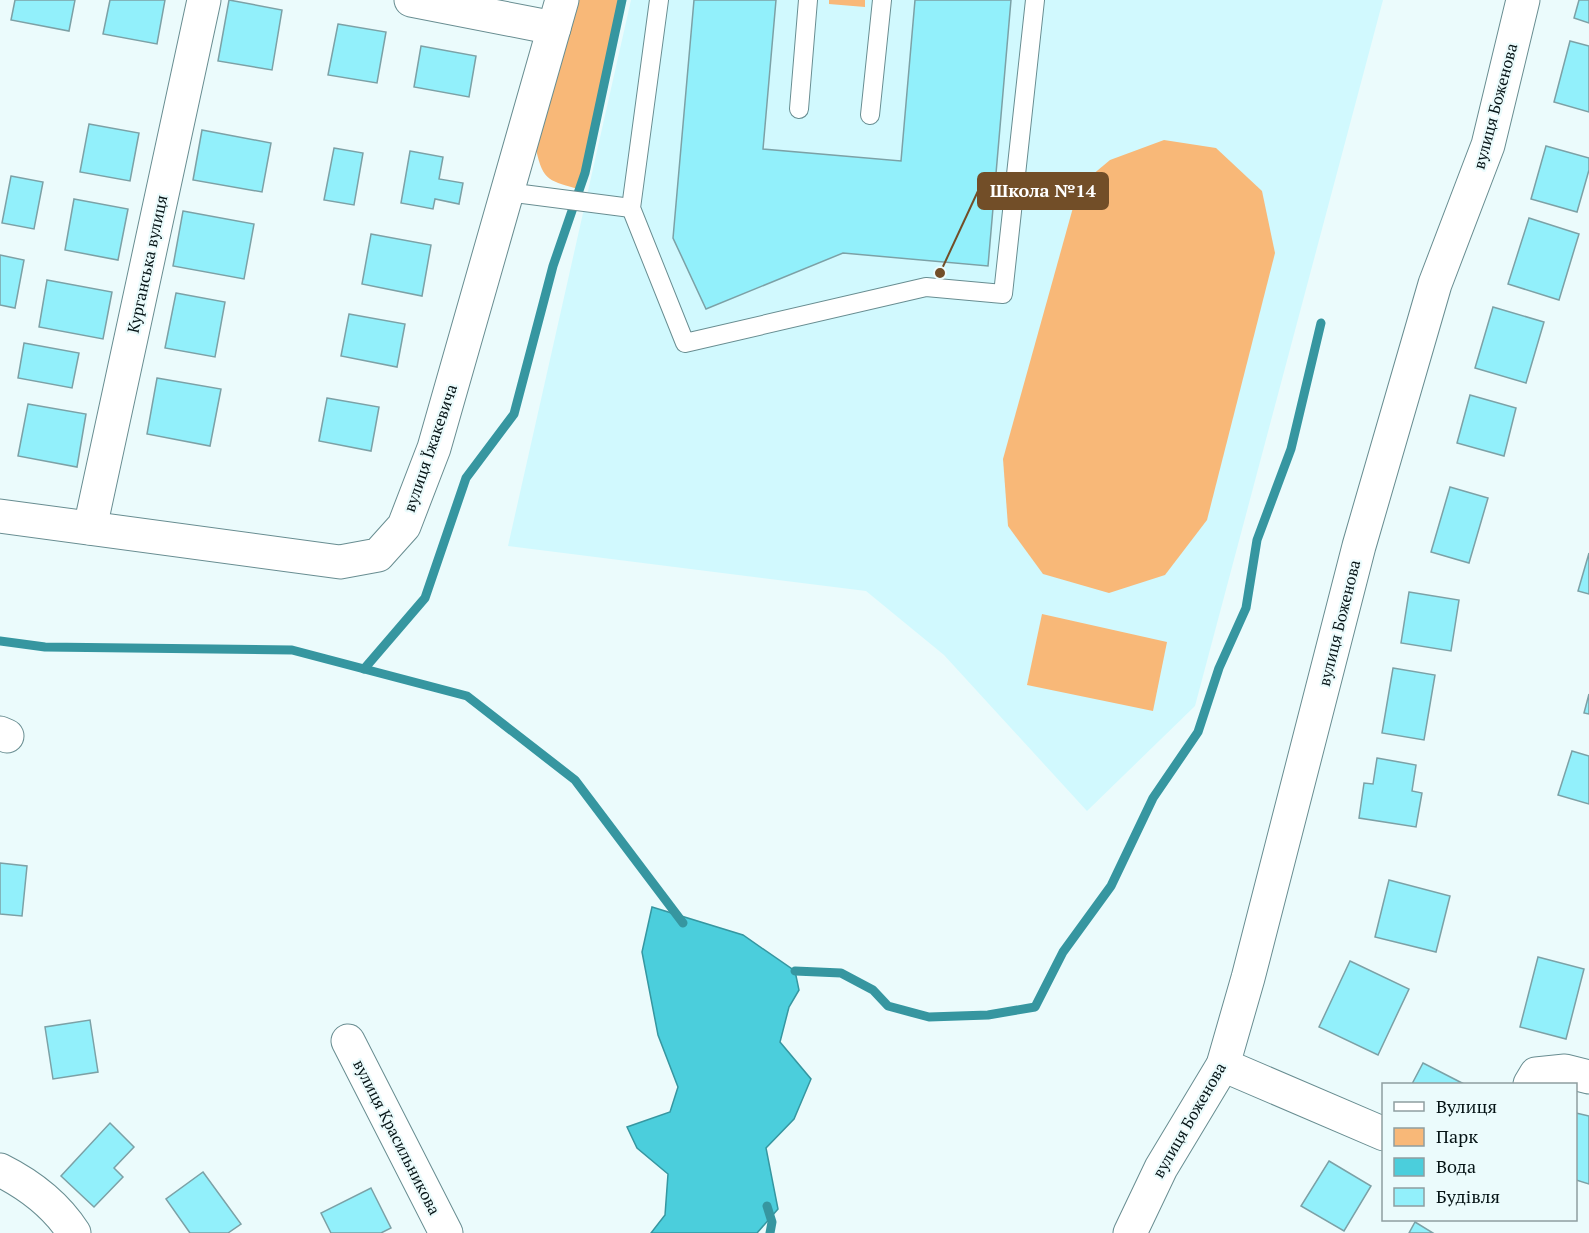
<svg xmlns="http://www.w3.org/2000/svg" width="1589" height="1233" viewBox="0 0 1589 1233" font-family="'PT Serif',serif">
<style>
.built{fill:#d1f9fe}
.green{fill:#f8b878}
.water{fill:#4bcedc;stroke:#3696a0;stroke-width:1.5}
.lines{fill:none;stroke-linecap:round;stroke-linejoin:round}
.stream{stroke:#3696a0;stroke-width:9}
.building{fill:#92f0fb;stroke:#7ca1a6;stroke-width:1.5}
.lane-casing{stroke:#688d91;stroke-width:20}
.street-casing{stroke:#688d91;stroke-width:35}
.lane{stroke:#fff;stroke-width:18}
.street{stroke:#fff;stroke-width:33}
.labels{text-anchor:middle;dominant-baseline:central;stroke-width:4.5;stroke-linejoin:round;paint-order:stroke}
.street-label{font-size:16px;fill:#051315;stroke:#ebfbfc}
.leader{fill:none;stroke:#724e28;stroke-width:2}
.callout-dot{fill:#724e28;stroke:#ebfbfc;stroke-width:2}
.callout{fill:#724e28;stroke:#724e28;stroke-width:2}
.callout-label{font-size:18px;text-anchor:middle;font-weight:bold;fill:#fff}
</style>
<rect width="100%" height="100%" fill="#ebfbfc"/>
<polygon class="built" points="631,0 1383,0 1195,706 1087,811 944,655 866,591 508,546"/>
<g class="green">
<path d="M579,0H622L581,190C550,180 543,183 536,149Z"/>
<polygon points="829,0 865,0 865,7 829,4"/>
<polygon points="1164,140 1216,148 1262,191 1275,253 1207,520 1165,575 1109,593 1043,574 1008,526 1003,459 1079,186 1110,160"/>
<polygon points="1042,614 1167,642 1153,711 1027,685"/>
</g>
<polygon class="water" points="652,907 743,935 795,971 799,990 789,1007 780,1042 811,1079 794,1119 766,1148 778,1209 757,1233 651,1233 665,1215 668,1174 637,1148 627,1127 670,1112 678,1087 658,1035 642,952"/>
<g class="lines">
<g class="stream">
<polyline points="0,641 45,647 292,650 467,696 575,780 683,923"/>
<polyline points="364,669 425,598 466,478 514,414 553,266 585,173 622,0"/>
<polyline points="795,971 841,973 873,990 888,1006 929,1017 988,1015 1035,1007 1063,952 1111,886 1153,798 1198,732 1219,668 1246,608 1257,540 1291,449 1321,323"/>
<polyline points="767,1206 772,1222 770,1233"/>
</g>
</g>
<g class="building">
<polygon points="15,0 75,0 69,31 11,20"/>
<polygon points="110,0 165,0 157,44 103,34"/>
<polygon points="229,0 282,10 272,70 218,61"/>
<polygon points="694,0 776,0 763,149 901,161 915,0 1011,0 988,266 843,253 706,309 673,238"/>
<polygon points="1579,0 1589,0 1589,23 1574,18"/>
<polygon points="338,24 386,32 377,83 328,75"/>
<polygon points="1570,41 1589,46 1589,112 1554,102"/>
<polygon points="421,46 476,56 469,97 414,87"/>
<polygon points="89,124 139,133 130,181 80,172"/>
<polygon points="202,130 271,143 262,192 193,180"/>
<polygon points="1546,146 1589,158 1589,170 1577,212 1531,199"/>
<polygon points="334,148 363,153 354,205 324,200"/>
<polygon points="410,151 443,157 439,179 463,183 459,204 435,199 433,209 401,203"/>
<polygon points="11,176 43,182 34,229 2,223"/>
<polygon points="74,199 128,209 118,260 65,250"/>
<polygon points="183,211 254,224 244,279 173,266"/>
<polygon points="1529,218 1579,234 1559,300 1508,284"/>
<polygon points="371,234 431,245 422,296 362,284"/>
<polygon points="0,255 24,260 15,308 0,305"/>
<polygon points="47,280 112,292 103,339 39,327"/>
<polygon points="176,293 225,302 215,357 165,348"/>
<polygon points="1493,307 1544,322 1526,383 1475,368"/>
<polygon points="349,314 405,324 397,367 341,356"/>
<polygon points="24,343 79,353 72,388 18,378"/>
<polygon points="157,378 221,389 210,446 147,434"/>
<polygon points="1470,395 1516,408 1504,456 1457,443"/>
<polygon points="327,398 379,407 371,451 319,441"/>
<polygon points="28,404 86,414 77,467 18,456"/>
<polygon points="1450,487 1488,498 1469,563 1431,552"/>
<polygon points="1589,553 1589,594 1578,591"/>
<polygon points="1409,592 1459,600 1451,651 1401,643"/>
<polygon points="1393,668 1435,675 1424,740 1382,733"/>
<polygon points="1589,694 1589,714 1584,713"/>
<polygon points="1572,751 1589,756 1589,804 1558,795"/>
<polygon points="1377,758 1416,765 1412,791 1422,793 1416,827 1359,818 1364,783 1373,784"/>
<polygon points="0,863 27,866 22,916 0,914"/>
<polygon points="1389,880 1450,896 1436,952 1375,937"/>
<polygon points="1538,957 1584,969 1566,1039 1520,1027"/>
<polygon points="1350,961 1409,989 1378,1055 1319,1027"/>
<polygon points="90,1020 98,1072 53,1079 45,1027"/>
<polygon points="1423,1063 1464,1084 1412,1084"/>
<polygon points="1576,1113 1589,1116 1589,1184 1576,1180"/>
<polygon points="110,1123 134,1147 114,1168 123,1177 94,1207 61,1176"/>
<polygon points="1329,1161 1371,1186 1344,1231 1301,1206"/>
<polygon points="203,1172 241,1224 228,1233 190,1233 166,1199"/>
<polygon points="371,1188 391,1228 381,1233 331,1233 321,1213"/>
<polygon points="1415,1222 1433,1233 1409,1233"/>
</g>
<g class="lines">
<g class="lane-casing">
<g id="lane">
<polyline points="659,0 631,208 685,343 926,287 1003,294 1035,0"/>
<polyline points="799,109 808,0"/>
<polyline points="870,115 882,0"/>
<polyline points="507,192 631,208"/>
</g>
</g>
<g class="street-casing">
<g id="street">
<polyline points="411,0 554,28"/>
<polyline points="0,516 340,562 378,555 404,526 434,448 562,0"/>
<polyline points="90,528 204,0"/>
<polyline points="0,733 7,736"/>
<polyline points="348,1041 446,1233"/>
<polyline points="1223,1065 1384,1134"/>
<polyline points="1530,1084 1536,1074 1565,1071 1589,1077"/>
<path d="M0,1170C30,1185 56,1205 74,1233"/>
<polyline points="1130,1233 1161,1168 1223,1065 1248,978 1359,546 1435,284 1488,145 1523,0"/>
</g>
</g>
<use href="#lane" class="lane"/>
<use href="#street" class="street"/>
</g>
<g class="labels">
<g class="street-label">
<text transform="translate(1495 106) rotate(-75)">вулиця Боженова</text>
<text transform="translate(147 264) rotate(-78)">Курганська вулиця</text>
<text transform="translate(430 448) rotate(-71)">вулиця Їжакевича</text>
<text transform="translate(1339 623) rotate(-76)">вулиця Боженова</text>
<text transform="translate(1189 1120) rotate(-60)">вулиця Боженова</text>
<text transform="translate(397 1137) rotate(63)">вулиця Красильникова</text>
</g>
</g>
<path class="leader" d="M940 273L978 191"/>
<circle class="callout-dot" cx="940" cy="273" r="6"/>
<rect class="callout" x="978" y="173" width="130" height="36" rx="6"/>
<g class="callout-label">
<text x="1043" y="197">Школа №14</text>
</g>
<rect x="1382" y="1083" width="195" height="138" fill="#ebfbfc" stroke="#8f9ea0" stroke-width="1.5"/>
<rect x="1394" y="1102" width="30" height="9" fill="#ffffff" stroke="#8f9ea0" stroke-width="1.5"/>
<text x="1436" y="1113" font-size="18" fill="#051315">Вулиця</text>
<rect x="1394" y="1128" width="30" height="18" fill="#f8b878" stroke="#8f9ea0" stroke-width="1.5"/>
<text x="1436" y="1143" font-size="18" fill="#051315">Парк</text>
<rect x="1394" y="1158" width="30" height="18" fill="#4bcedc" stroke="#8f9ea0" stroke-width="1.5"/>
<text x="1436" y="1173" font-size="18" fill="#051315">Вода</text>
<rect x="1394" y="1188" width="30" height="18" fill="#92f0fb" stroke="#8f9ea0" stroke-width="1.5"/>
<text x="1436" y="1203" font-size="18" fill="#051315">Будівля</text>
</svg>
